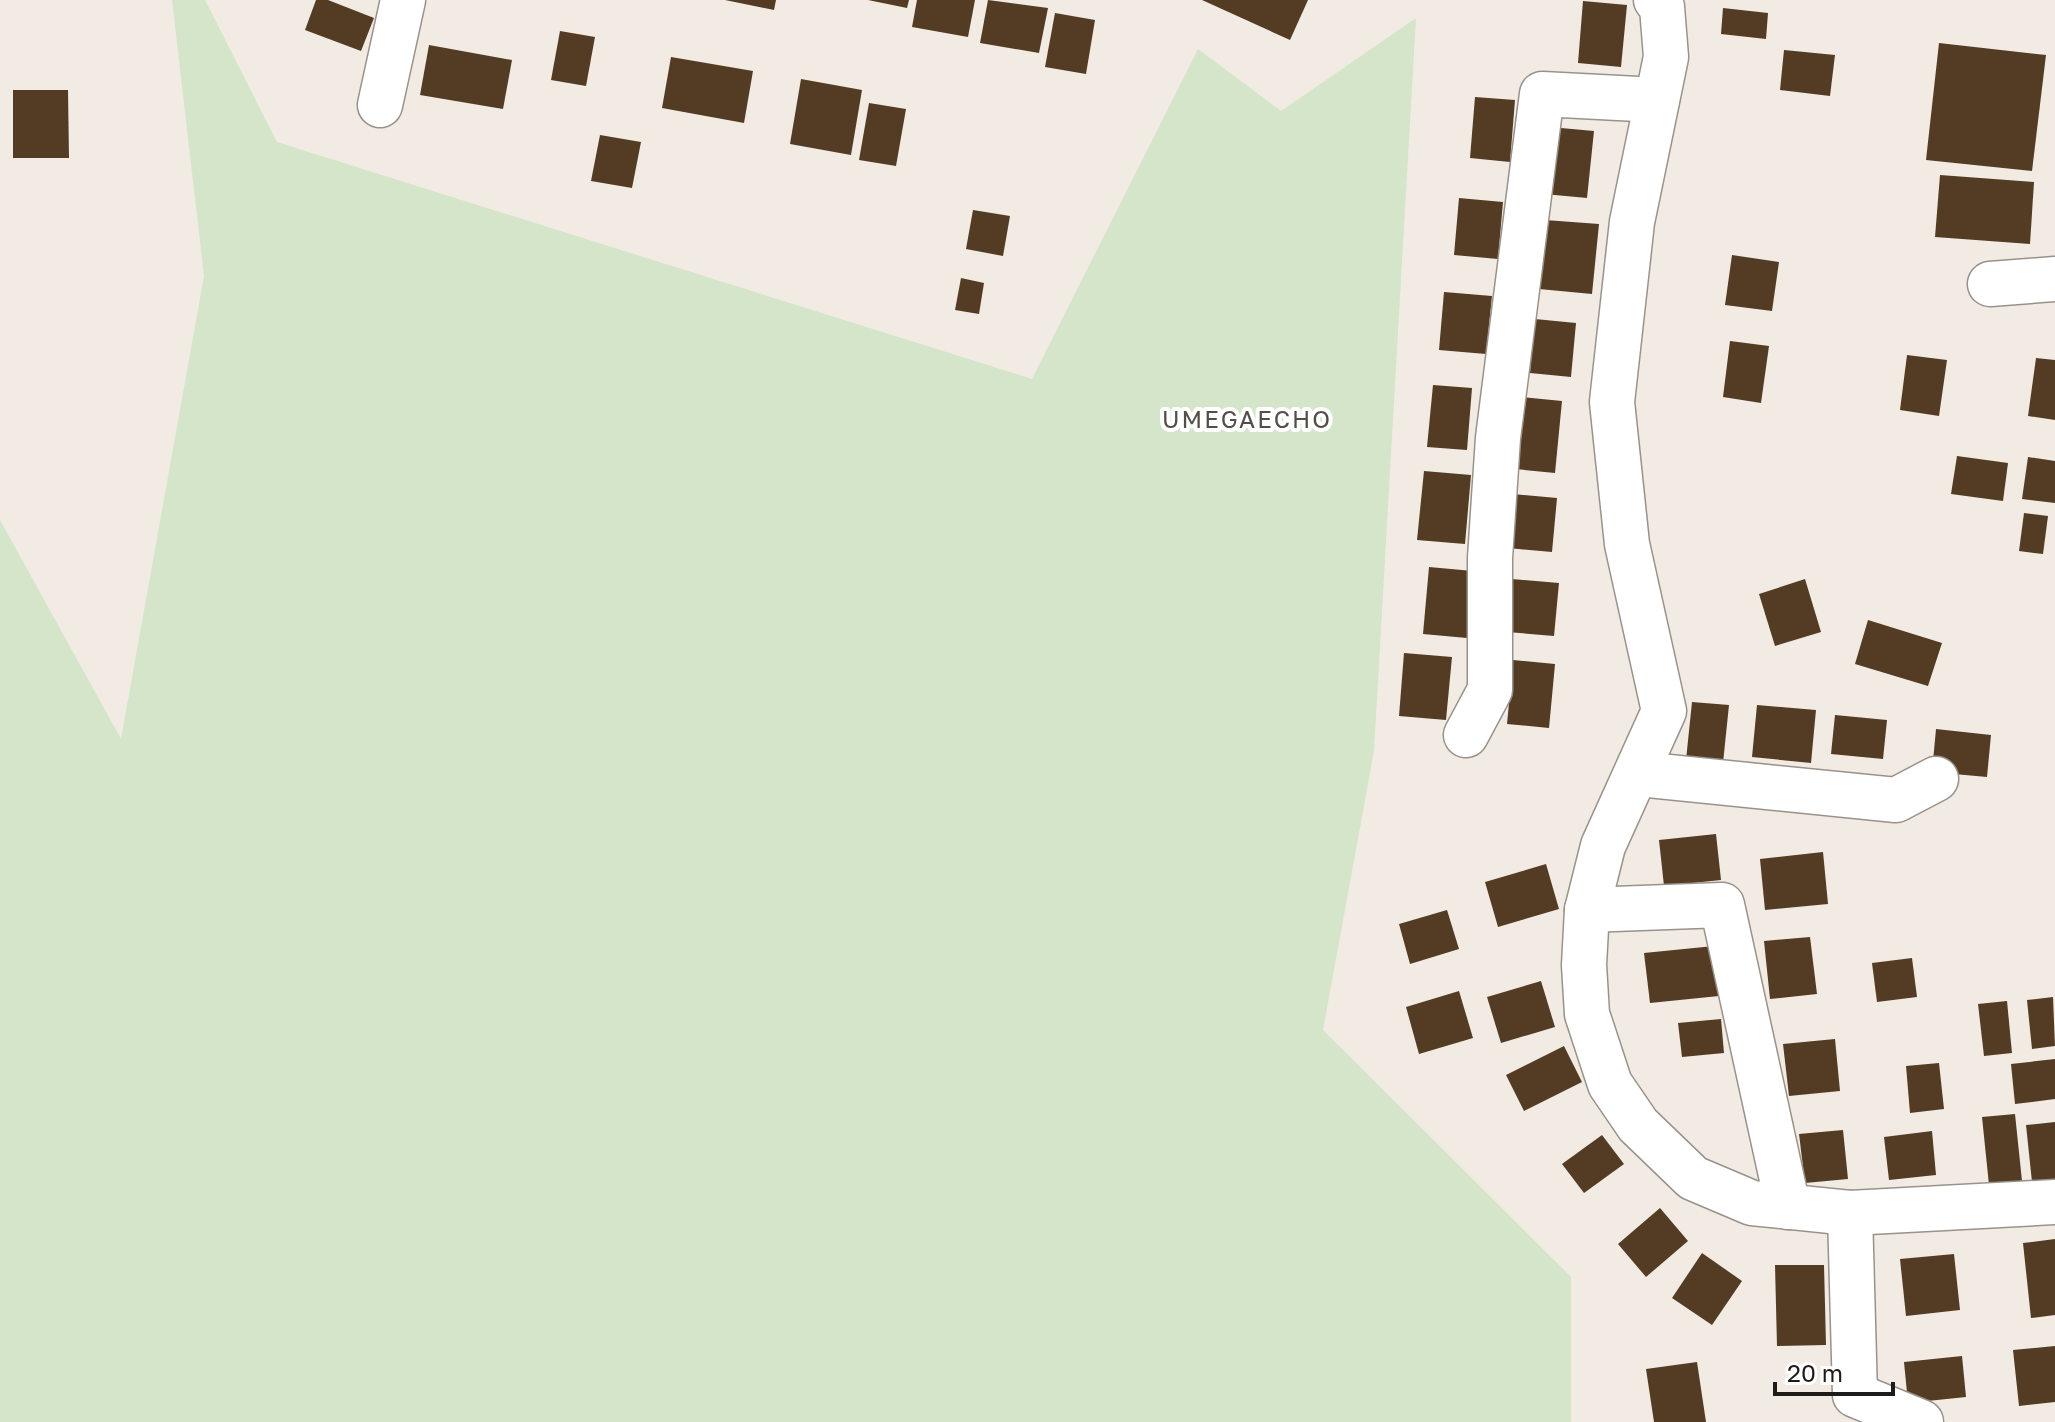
<svg xmlns="http://www.w3.org/2000/svg" width="2055" height="1422" viewBox="0 0 2055 1422" font-family="'Golos Text',sans-serif">
<style>
.green{fill:#d4e5ca}
.building{fill:#533c23}
.lines{fill:none;stroke-linecap:round;stroke-linejoin:round}
.minor-casing{stroke:#99928b;stroke-width:47}
.minor{stroke:#fff;stroke-width:44}
.labels{text-anchor:middle;dominant-baseline:central;stroke-width:8;stroke-linejoin:round;paint-order:stroke}
.quarter-label{font-size:24px;letter-spacing:2px;fill:#544e48;stroke:#fff}
</style>
<rect width="100%" height="100%" fill="#f2ebe4"/>
<polygon class="green" points="172,0 205,0 277,142 1032,379 1198,49 1281,111 1416,18 1374,751 1323,1030 1571,1277 1571,1422 0,1422 0,520 121,739 204,276"/>
<g class="building">
<polygon points="316,0 328,0 374,18 361,51 305,30"/>
<polygon points="725,0 776,0 774,10"/>
<polygon points="868,0 909,0 907,8"/>
<polygon points="917,0 975,0 968,37 912,27"/>
<polygon points="988,0 1048,8 1039,53 980,43"/>
<polygon points="1202,0 1308,0 1290,40"/>
<polygon points="1583,1 1627,5 1621,67 1578,63"/>
<polygon points="1723,8 1768,13 1766,39 1721,34"/>
<polygon points="1055,13 1095,20 1086,74 1045,67"/>
<polygon points="560,31 595,37 586,86 551,80"/>
<polygon points="1939,43 2046,55 2032,171 1926,160"/>
<polygon points="429,45 512,60 503,109 420,95"/>
<polygon points="1784,50 1835,55 1830,96 1780,90"/>
<polygon points="671,57 753,71 744,123 662,108"/>
<polygon points="801,79 862,90 851,155 790,144"/>
<polygon points="13,90 68,90 69,158 13,158"/>
<polygon points="1475,97 1515,100 1510,162 1470,158"/>
<polygon points="869,103 906,109 896,166 859,160"/>
<polygon points="1550,127 1594,131 1587,198 1544,194"/>
<polygon points="600,135 641,142 632,188 591,181"/>
<polygon points="1940,175 2034,182 2030,244 1935,237"/>
<polygon points="1459,198 1503,202 1498,259 1454,255"/>
<polygon points="973,210 1010,216 1003,256 966,249"/>
<polygon points="1545,220 1599,224 1592,294 1539,289"/>
<polygon points="1732,255 1779,262 1772,311 1725,305"/>
<polygon points="961,278 984,283 979,314 955,310"/>
<polygon points="1444,292 1492,296 1486,354 1439,350"/>
<polygon points="1535,319 1576,323 1571,377 1530,373"/>
<polygon points="1730,341 1769,346 1761,403 1723,397"/>
<polygon points="1907,355 1947,360 1939,416 1900,410"/>
<polygon points="2036,358 2055,360 2055,420 2028,416"/>
<polygon points="1433,385 1472,388 1467,450 1427,447"/>
<polygon points="1522,397 1562,401 1555,473 1515,469"/>
<polygon points="1957,456 2008,463 2003,501 1951,494"/>
<polygon points="2028,457 2055,461 2055,503 2022,499"/>
<polygon points="1424,471 1471,475 1465,544 1417,540"/>
<polygon points="1513,494 1557,498 1552,552 1508,548"/>
<polygon points="2024,513 2048,516 2043,554 2019,551"/>
<polygon points="1429,567 1473,571 1467,638 1423,634"/>
<polygon points="1512,579 1559,583 1554,636 1507,632"/>
<polygon points="1805,579 1821,632 1775,646 1759,594"/>
<polygon points="1868,620 1942,643 1928,686 1855,664"/>
<polygon points="1404,653 1452,657 1446,720 1399,716"/>
<polygon points="1513,660 1555,664 1549,728 1507,724"/>
<polygon points="1692,702 1729,705 1723,763 1686,760"/>
<polygon points="1757,705 1816,710 1811,763 1752,757"/>
<polygon points="1835,715 1887,720 1883,759 1831,754"/>
<polygon points="1936,729 1991,735 1987,777 1932,772"/>
<polygon points="1716,834 1721,880 1664,886 1659,840"/>
<polygon points="1823,852 1828,904 1765,910 1760,859"/>
<polygon points="1546,864 1559,909 1498,927 1485,882"/>
<polygon points="1447,910 1459,949 1410,964 1399,924"/>
<polygon points="1810,937 1817,994 1770,999 1764,941"/>
<polygon points="1714,946 1719,996 1650,1003 1644,953"/>
<polygon points="1912,958 1917,997 1877,1002 1872,963"/>
<polygon points="1541,981 1555,1027 1501,1043 1487,997"/>
<polygon points="1459,991 1473,1038 1419,1054 1406,1007"/>
<polygon points="2053,997 2055,1046 2032,1049 2027,1000"/>
<polygon points="2007,1001 2012,1053 1984,1056 1978,1004"/>
<polygon points="1721,1019 1724,1053 1682,1057 1678,1023"/>
<polygon points="1835,1039 1840,1091 1789,1096 1783,1044"/>
<polygon points="1564,1046 1582,1082 1524,1111 1506,1075"/>
<polygon points="2055,1059 2055,1099 2015,1104 2011,1064"/>
<polygon points="1939,1063 1944,1109 1910,1113 1906,1066"/>
<polygon points="2015,1114 2022,1181 1989,1185 1982,1117"/>
<polygon points="2055,1122 2055,1180 2032,1182 2026,1125"/>
<polygon points="1843,1130 1848,1179 1805,1183 1799,1134"/>
<polygon points="1932,1131 1936,1175 1889,1180 1884,1137"/>
<polygon points="1602,1135 1624,1164 1584,1193 1562,1164"/>
<polygon points="1660,1208 1688,1241 1646,1277 1618,1244"/>
<polygon points="2055,1239 2055,1315 2031,1318 2023,1243"/>
<polygon points="1702,1253 1742,1281 1712,1325 1672,1298"/>
<polygon points="1954,1254 1960,1310 1906,1316 1900,1259"/>
<polygon points="1775,1265 1824,1265 1826,1345 1777,1346"/>
<polygon points="2055,1346 2055,1402 2019,1406 2013,1350"/>
<polygon points="1962,1356 1966,1397 1908,1403 1904,1362"/>
<polygon points="1697,1362 1706,1422 1654,1422 1646,1369"/>
</g>
<g class="lines">
<g class="minor-casing">
<g id="minor">
<polyline points="1656,0 1662,7 1666,57 1632,222 1612,402 1627,544 1664,711 1603,846 1587,910 1584,965 1587,1014 1610,1084 1638,1125 1693,1178 1752,1203 1850,1213 2055,1202"/>
<polyline points="380,105 403,0"/>
<polyline points="1990,284 2055,279"/>
<polyline points="1466,735 1490,690 1490,558 1498,438 1542,94 1657,100"/>
<polyline points="1639,774 1896,800 1936,779"/>
<polyline points="1587,910 1722,905 1788,1207"/>
<polyline points="1850,1213 1855,1395 1921,1422"/>
</g>
</g>
<use href="#minor" class="minor"/>
</g>
<g class="labels">
<g class="quarter-label">
<text x="1247" y="418">UMEGAECHO</text>
</g>
</g>
<path d="M1775 1382v12h118v-12" fill="none" stroke="#1e1c19" stroke-width="4"/>
<text x="1787" y="1382" font-size="24" fill="#1e1c19" stroke="#ffffff" stroke-width="6" paint-order="stroke">20 m</text>
</svg>
